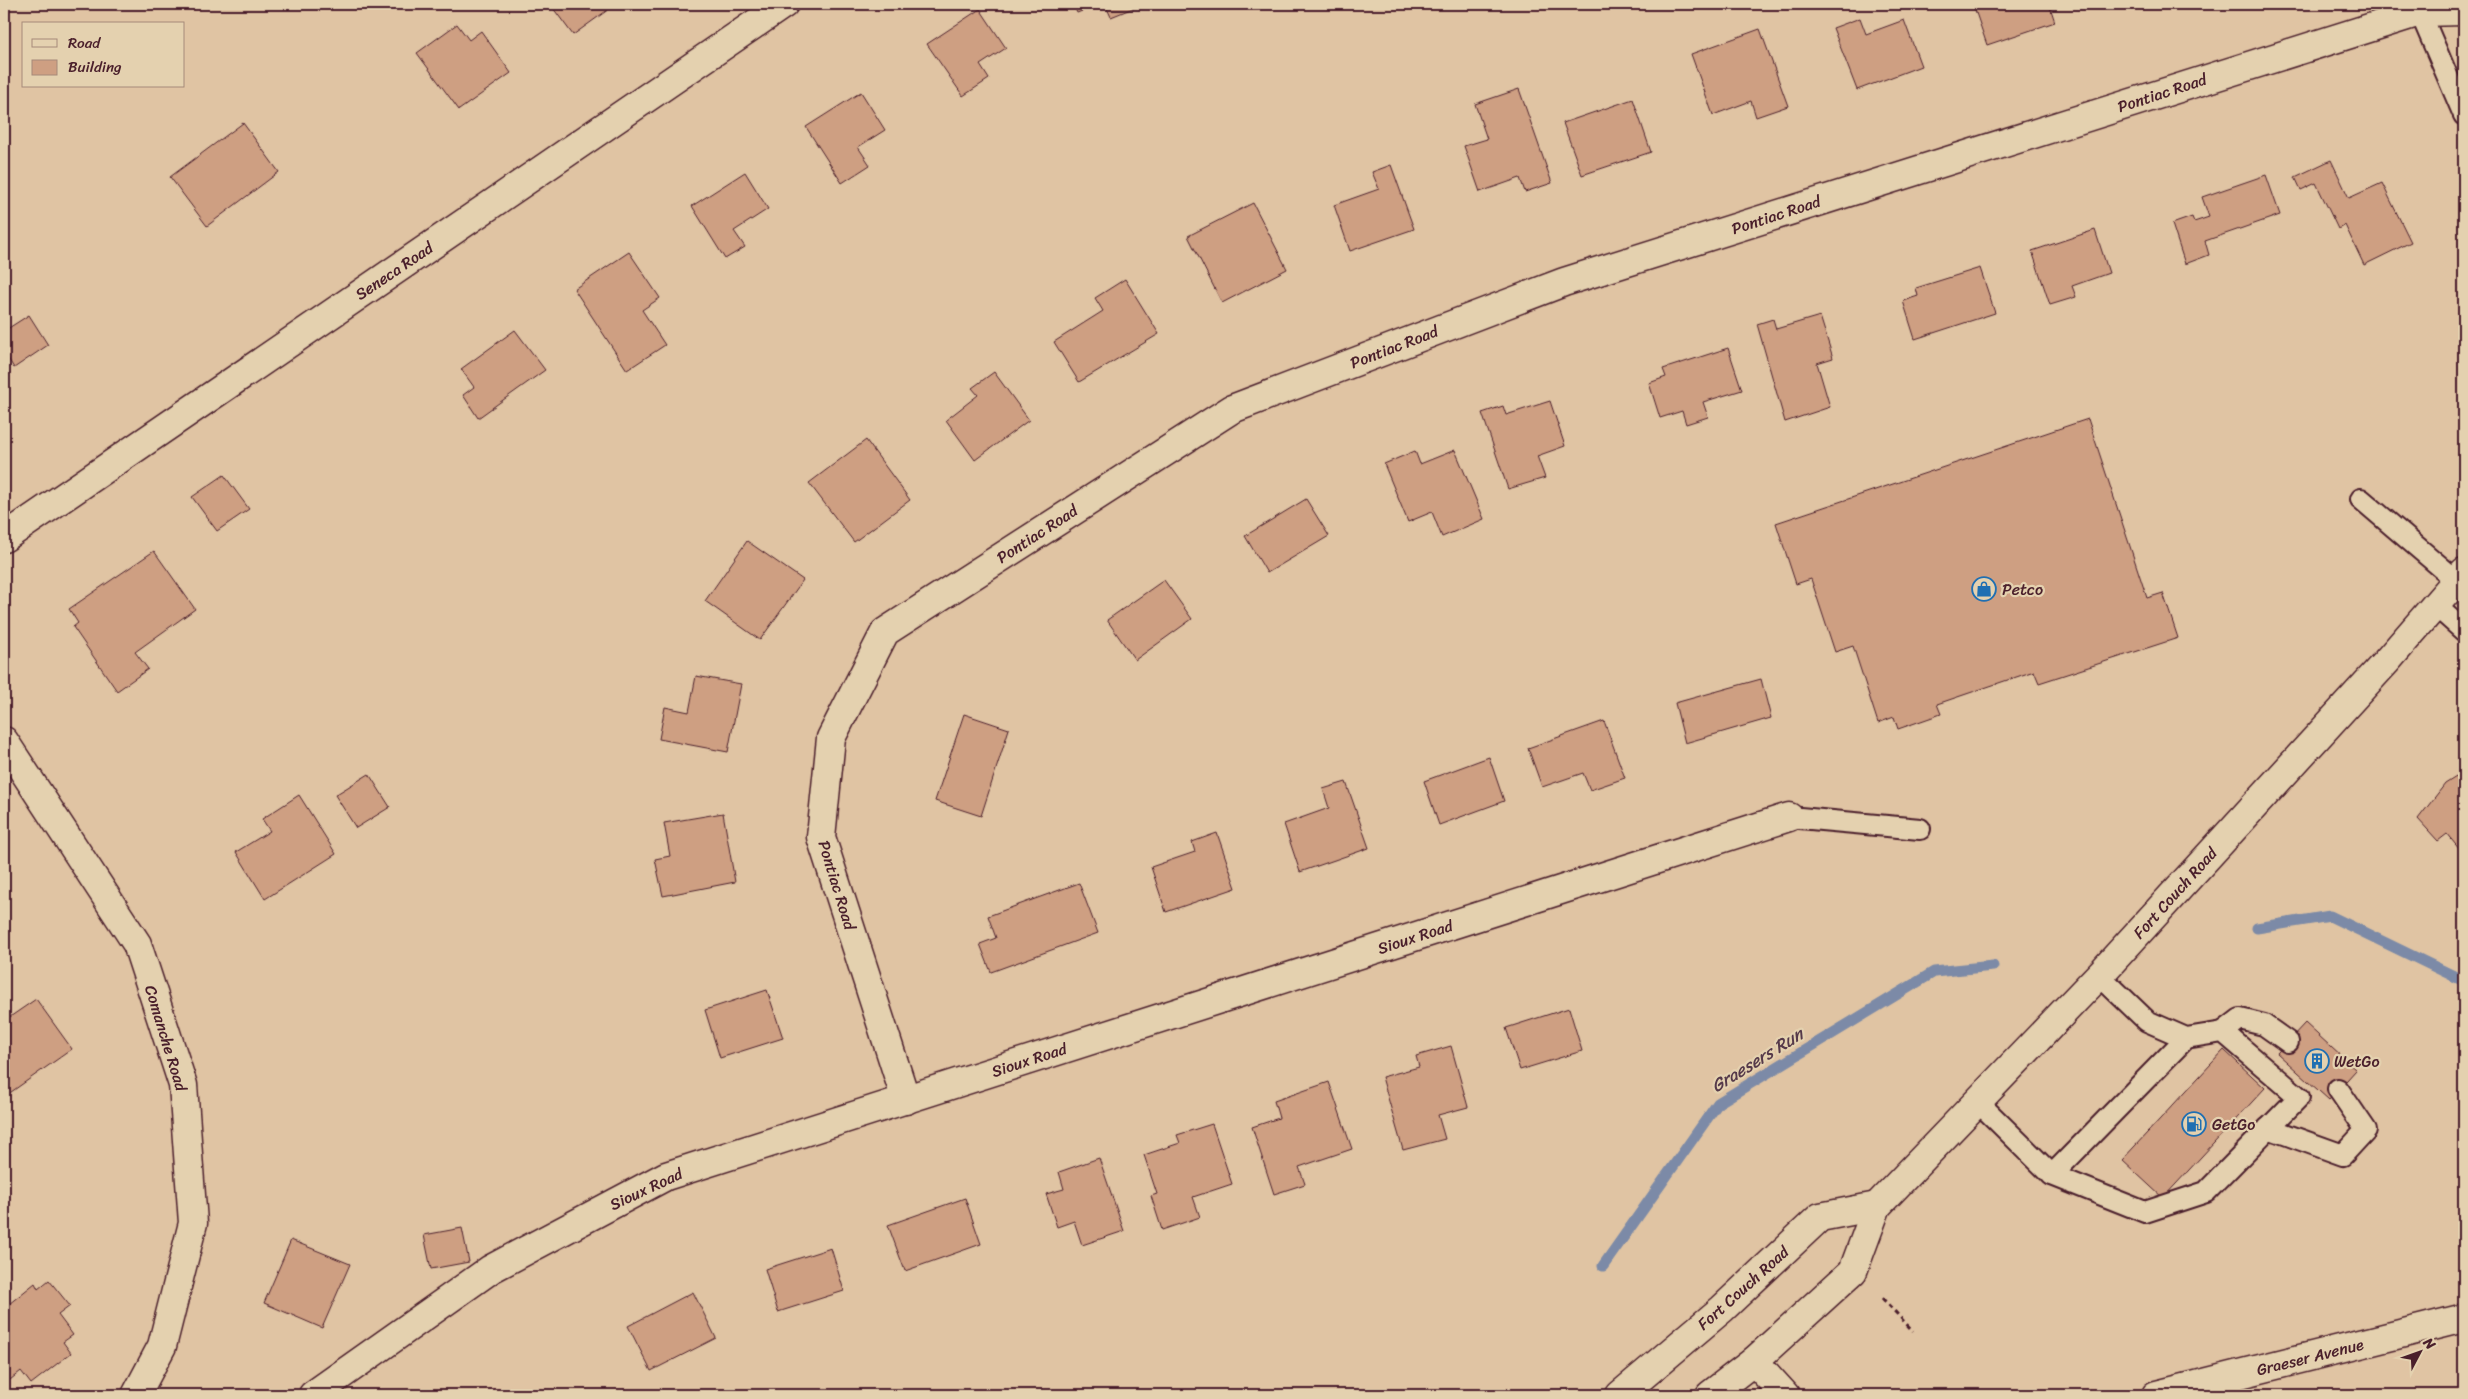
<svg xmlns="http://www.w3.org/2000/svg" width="2468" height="1399" viewBox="0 0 2468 1399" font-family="Sriracha,sans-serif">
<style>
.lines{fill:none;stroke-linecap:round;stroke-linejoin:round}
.stream{stroke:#7b8aa7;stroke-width:11}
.building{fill:#ce9f82;stroke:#4a1f2b}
.lane-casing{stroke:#4a1f2b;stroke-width:24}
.street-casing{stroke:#4a1f2b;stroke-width:31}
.secondary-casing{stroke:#4a1f2b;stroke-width:31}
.path{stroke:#4a1f2b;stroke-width:3;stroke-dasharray:5 4;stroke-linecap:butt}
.lane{stroke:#e4d1af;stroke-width:20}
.street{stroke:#e4d1af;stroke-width:28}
.secondary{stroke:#e4d1af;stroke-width:28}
.labels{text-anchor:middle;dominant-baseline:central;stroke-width:4.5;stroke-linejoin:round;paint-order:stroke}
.street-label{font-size:16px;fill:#4a1f2b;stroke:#e4d1af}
.poi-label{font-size:16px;fill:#4a1f2b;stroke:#e4d1af;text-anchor:start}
.water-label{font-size:18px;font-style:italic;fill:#563a4a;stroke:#e4d1af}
</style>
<rect width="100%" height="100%" fill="#e0c4a3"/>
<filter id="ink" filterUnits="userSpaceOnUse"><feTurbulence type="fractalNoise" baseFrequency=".02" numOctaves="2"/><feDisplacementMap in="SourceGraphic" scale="10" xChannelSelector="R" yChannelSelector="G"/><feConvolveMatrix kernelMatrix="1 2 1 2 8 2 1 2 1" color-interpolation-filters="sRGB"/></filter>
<g filter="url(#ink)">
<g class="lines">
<g class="stream">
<polyline points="2257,928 2330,916 2464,981"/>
<polyline points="1603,1266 1718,1103 1934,972 1993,966"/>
</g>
</g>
<g class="building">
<polygon points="550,4 616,4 573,35"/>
<polygon points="1073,4 1100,4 1077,13"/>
<polygon points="1105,4 1143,4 1111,17"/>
<polygon points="1973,4 2049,4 2055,22 1987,45"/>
<polygon points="980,9 1006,48 980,65 989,79 963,96 927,44"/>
<polygon points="1860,18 1866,34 1904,20 1921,66 1857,90 1833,28"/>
<polygon points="457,24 469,40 481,31 511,73 459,110 417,53"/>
<polygon points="1760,29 1788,106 1756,117 1751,101 1713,115 1691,54"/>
<polygon points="1519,89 1552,183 1525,192 1520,178 1480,192 1464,146 1487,139 1475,104"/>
<polygon points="861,92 885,130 858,147 870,165 842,183 806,127"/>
<polygon points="1633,99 1651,152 1582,175 1563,123"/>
<polygon points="243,123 279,172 207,226 170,177"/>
<polygon points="2331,160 2349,198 2382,183 2411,242 2364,265 2345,225 2338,229 2316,183 2301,190 2295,177"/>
<polygon points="1391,165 1414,229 1350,251 1334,205 1379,189 1372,172"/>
<polygon points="745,172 768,209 734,231 745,247 725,259 692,206"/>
<polygon points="2266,175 2280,215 2205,241 2209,255 2185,264 2172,224 2192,217 2194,222 2209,217 2202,197"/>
<polygon points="1253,203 1287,269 1222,303 1188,236"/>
<polygon points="2095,230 2109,273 2072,286 2076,297 2050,305 2032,251"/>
<polygon points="629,252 660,298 642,310 665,345 627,370 574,289"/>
<polygon points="1980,268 1995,313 1915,339 1903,301 1918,296 1916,288"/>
<polygon points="1125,279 1159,334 1079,382 1054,342 1103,311 1095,298"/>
<polygon points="29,315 48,345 14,368 4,352 4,331"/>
<polygon points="1820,316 1833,358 1817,363 1830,407 1785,422 1757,324 1773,319 1776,329"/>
<polygon points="515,330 545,370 478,418 463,395 474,387 461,369"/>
<polygon points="1728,348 1742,390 1703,402 1708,417 1686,424 1682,411 1660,418 1649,383 1666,377 1663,369"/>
<polygon points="994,372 1029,420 975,460 946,420 978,395 972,388"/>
<polygon points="1550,401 1565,446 1537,456 1545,478 1508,489 1482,413 1503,406 1506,415"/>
<polygon points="2088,419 2147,598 2163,593 2178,638 2039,683 2034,671 1937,704 1941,714 1898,729 1894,717 1878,723 1853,646 1835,652 1811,579 1796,584 1776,523"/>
<polygon points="866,440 910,500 854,542 809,483"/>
<polygon points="1455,450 1484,519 1442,537 1432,512 1408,522 1384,464 1415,451 1420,464"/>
<polygon points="224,475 249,509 217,531 192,497"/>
<polygon points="1306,499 1329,536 1267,573 1245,536"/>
<polygon points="747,541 803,580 760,640 705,601"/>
<polygon points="154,551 195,609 135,652 148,669 117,691 73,627 78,623 69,609"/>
<polygon points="1164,580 1192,619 1135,660 1107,620"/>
<polygon points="696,676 741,684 728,752 659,739 665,707 689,712"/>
<polygon points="1761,679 1771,718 1685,743 1675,703"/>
<polygon points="964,714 1009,729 981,816 935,801"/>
<polygon points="1604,721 1625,778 1590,790 1583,773 1542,787 1528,748"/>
<polygon points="1489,757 1504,801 1439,825 1424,781"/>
<polygon points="2464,772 2464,855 2447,834 2438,841 2418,819 2445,784"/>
<polygon points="369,774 390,807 356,828 335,795"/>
<polygon points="1346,782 1369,848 1300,872 1284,824 1329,808 1323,789"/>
<polygon points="299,795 336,854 265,899 236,852 270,831 262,819"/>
<polygon points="723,813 735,882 663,896 655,859 670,856 664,823"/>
<polygon points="1217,833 1236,888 1166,912 1151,867 1195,852 1192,842"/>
<polygon points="1079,883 1098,933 991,972 980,944 996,938 988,916"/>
<polygon points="767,990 783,1038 720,1058 705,1010"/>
<polygon points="36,999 72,1049 4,1097 4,1021"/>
<polygon points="1569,1008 1582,1051 1520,1070 1506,1028"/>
<polygon points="2305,1023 2356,1070 2329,1100 2277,1053"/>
<polygon points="1451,1046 1468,1107 1438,1115 1445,1139 1403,1150 1382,1077 1419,1067 1416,1056"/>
<polygon points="2224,1050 2265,1088 2163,1198 2122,1160"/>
<polygon points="1329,1082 1352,1149 1299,1167 1305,1184 1274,1194 1252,1127 1279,1118 1274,1101"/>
<polygon points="1212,1124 1232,1184 1193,1197 1200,1217 1162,1230 1151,1196 1157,1194 1144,1155 1180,1143 1177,1135"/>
<polygon points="1099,1158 1124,1231 1082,1245 1074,1221 1057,1227 1046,1194 1064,1189 1059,1172"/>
<polygon points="965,1198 981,1244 905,1271 888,1225"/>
<polygon points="462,1228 469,1262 431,1269 424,1235"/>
<polygon points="291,1240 350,1264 322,1328 264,1303"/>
<polygon points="831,1248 844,1291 778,1312 765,1269"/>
<polygon points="49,1280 70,1306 58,1315 73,1335 63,1342 71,1353 31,1384 21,1371 10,1380 4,1373 4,1308 35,1283 38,1289"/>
<polygon points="693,1292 716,1338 651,1371 628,1326"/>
</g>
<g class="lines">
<g class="lane-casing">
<g id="lane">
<polyline points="2420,12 2464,115"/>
<polyline points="2361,499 2457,581"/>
<polyline points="2436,606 2464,631"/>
<polyline points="1789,817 1920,829"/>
<polyline points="2223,1032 2240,1019 2264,1025 2288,1042"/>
<polyline points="1978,1102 2052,1175 2145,1212 2206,1192 2299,1097 2223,1032 2186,1038 2147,1021 2099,975"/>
<polyline points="2268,1128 2343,1155 2366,1130 2338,1089"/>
<polyline points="2052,1175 2186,1038"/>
</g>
</g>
<g class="street-casing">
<g id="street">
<polyline points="4,538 784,4"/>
<polyline points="4,741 137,944 183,1085 193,1223 162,1346 136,1395"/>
<polyline points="906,1100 821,837 831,738 885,632 1232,409 1564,282 2420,12 2464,11"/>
<polyline points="1754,1361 1785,1395"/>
<polyline points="313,1395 491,1269 666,1176 1789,817"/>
<polyline points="2156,1395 2464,1318"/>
</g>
</g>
<g class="secondary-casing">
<g id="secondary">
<polyline points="1620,1395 1722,1309 1820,1217 1877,1206"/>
<polyline points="1710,1395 1754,1361 1853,1271 1877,1206 2104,970 2386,662 2464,572"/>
</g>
</g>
<polyline class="path" points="1882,1298 1913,1331"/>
<use href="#lane" class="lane"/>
<use href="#street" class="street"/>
<use href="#secondary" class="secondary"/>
</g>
</g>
<defs>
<g id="shop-ring" transform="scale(1.25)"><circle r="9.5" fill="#e4d1af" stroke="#1f6fb2" stroke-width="1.5"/><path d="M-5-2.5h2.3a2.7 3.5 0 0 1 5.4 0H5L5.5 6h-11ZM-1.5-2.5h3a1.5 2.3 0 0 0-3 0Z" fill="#1f6fb2"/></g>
<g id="building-ring" transform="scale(1.25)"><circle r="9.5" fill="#e4d1af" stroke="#1f6fb2" stroke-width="1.5"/><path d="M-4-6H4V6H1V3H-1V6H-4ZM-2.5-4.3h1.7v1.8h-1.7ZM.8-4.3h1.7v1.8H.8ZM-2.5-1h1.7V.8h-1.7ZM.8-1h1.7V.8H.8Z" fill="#1f6fb2"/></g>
<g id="fuel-ring" transform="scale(1.25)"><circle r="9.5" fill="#e4d1af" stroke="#1f6fb2" stroke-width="1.5"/><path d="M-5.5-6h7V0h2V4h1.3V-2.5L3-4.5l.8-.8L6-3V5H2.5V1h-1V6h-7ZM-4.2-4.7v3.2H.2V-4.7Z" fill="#1f6fb2"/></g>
</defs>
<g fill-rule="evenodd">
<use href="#shop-ring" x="1984" y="589"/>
<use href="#building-ring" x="2317" y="1061"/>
<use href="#fuel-ring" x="2194" y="1124"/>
</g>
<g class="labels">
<g class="street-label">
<text transform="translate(2162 93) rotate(-18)">Pontiac Road</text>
<text transform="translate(1776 215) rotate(-18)">Pontiac Road</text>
<text transform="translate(394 271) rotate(-34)">Seneca Road</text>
<text transform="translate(1394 347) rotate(-21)">Pontiac Road</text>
<text transform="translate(1037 534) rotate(-33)">Pontiac Road</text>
<text transform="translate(837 885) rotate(73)">Pontiac Road</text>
<text transform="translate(2175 893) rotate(-48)">Fort Couch Road</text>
<text transform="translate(1415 937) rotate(-18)">Sioux Road</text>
<text transform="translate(166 1038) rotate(73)">Comanche Road</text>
<text transform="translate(1029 1060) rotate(-18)">Sioux Road</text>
<text transform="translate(646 1189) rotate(-25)">Sioux Road</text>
<text transform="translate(1743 1288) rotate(-42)">Fort Couch Road</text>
<text transform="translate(2310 1357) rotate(-14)">Graeser Avenue</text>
</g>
<g class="poi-label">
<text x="2002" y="589">Petco</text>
<text x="2334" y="1061">WetGo</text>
<text x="2212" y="1124">GetGo</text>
</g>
<g class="water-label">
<text transform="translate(1757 1060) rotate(-32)">Graesers Run</text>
</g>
</g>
<rect width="2468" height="1399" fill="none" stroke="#e4d1af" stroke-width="20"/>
<rect x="10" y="10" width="2448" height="1379" fill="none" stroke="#4a1f2b" stroke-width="2" filter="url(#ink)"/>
<rect x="22" y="22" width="162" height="65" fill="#e4d1af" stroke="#a68a7a"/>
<rect x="32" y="39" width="25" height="8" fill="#e4d1af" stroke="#a68a7a"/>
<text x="68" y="48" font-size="15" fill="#4a1f2b">Road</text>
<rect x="32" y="60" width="25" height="15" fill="#ce9f82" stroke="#a68a7a"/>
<text x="68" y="72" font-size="15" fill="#4a1f2b">Building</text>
<g transform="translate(2420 1352) rotate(49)" stroke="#e4d1af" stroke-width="4" paint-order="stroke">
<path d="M0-4L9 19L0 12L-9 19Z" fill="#4a1f2b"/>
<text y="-8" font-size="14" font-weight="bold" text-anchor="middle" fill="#4a1f2b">N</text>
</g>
</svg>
